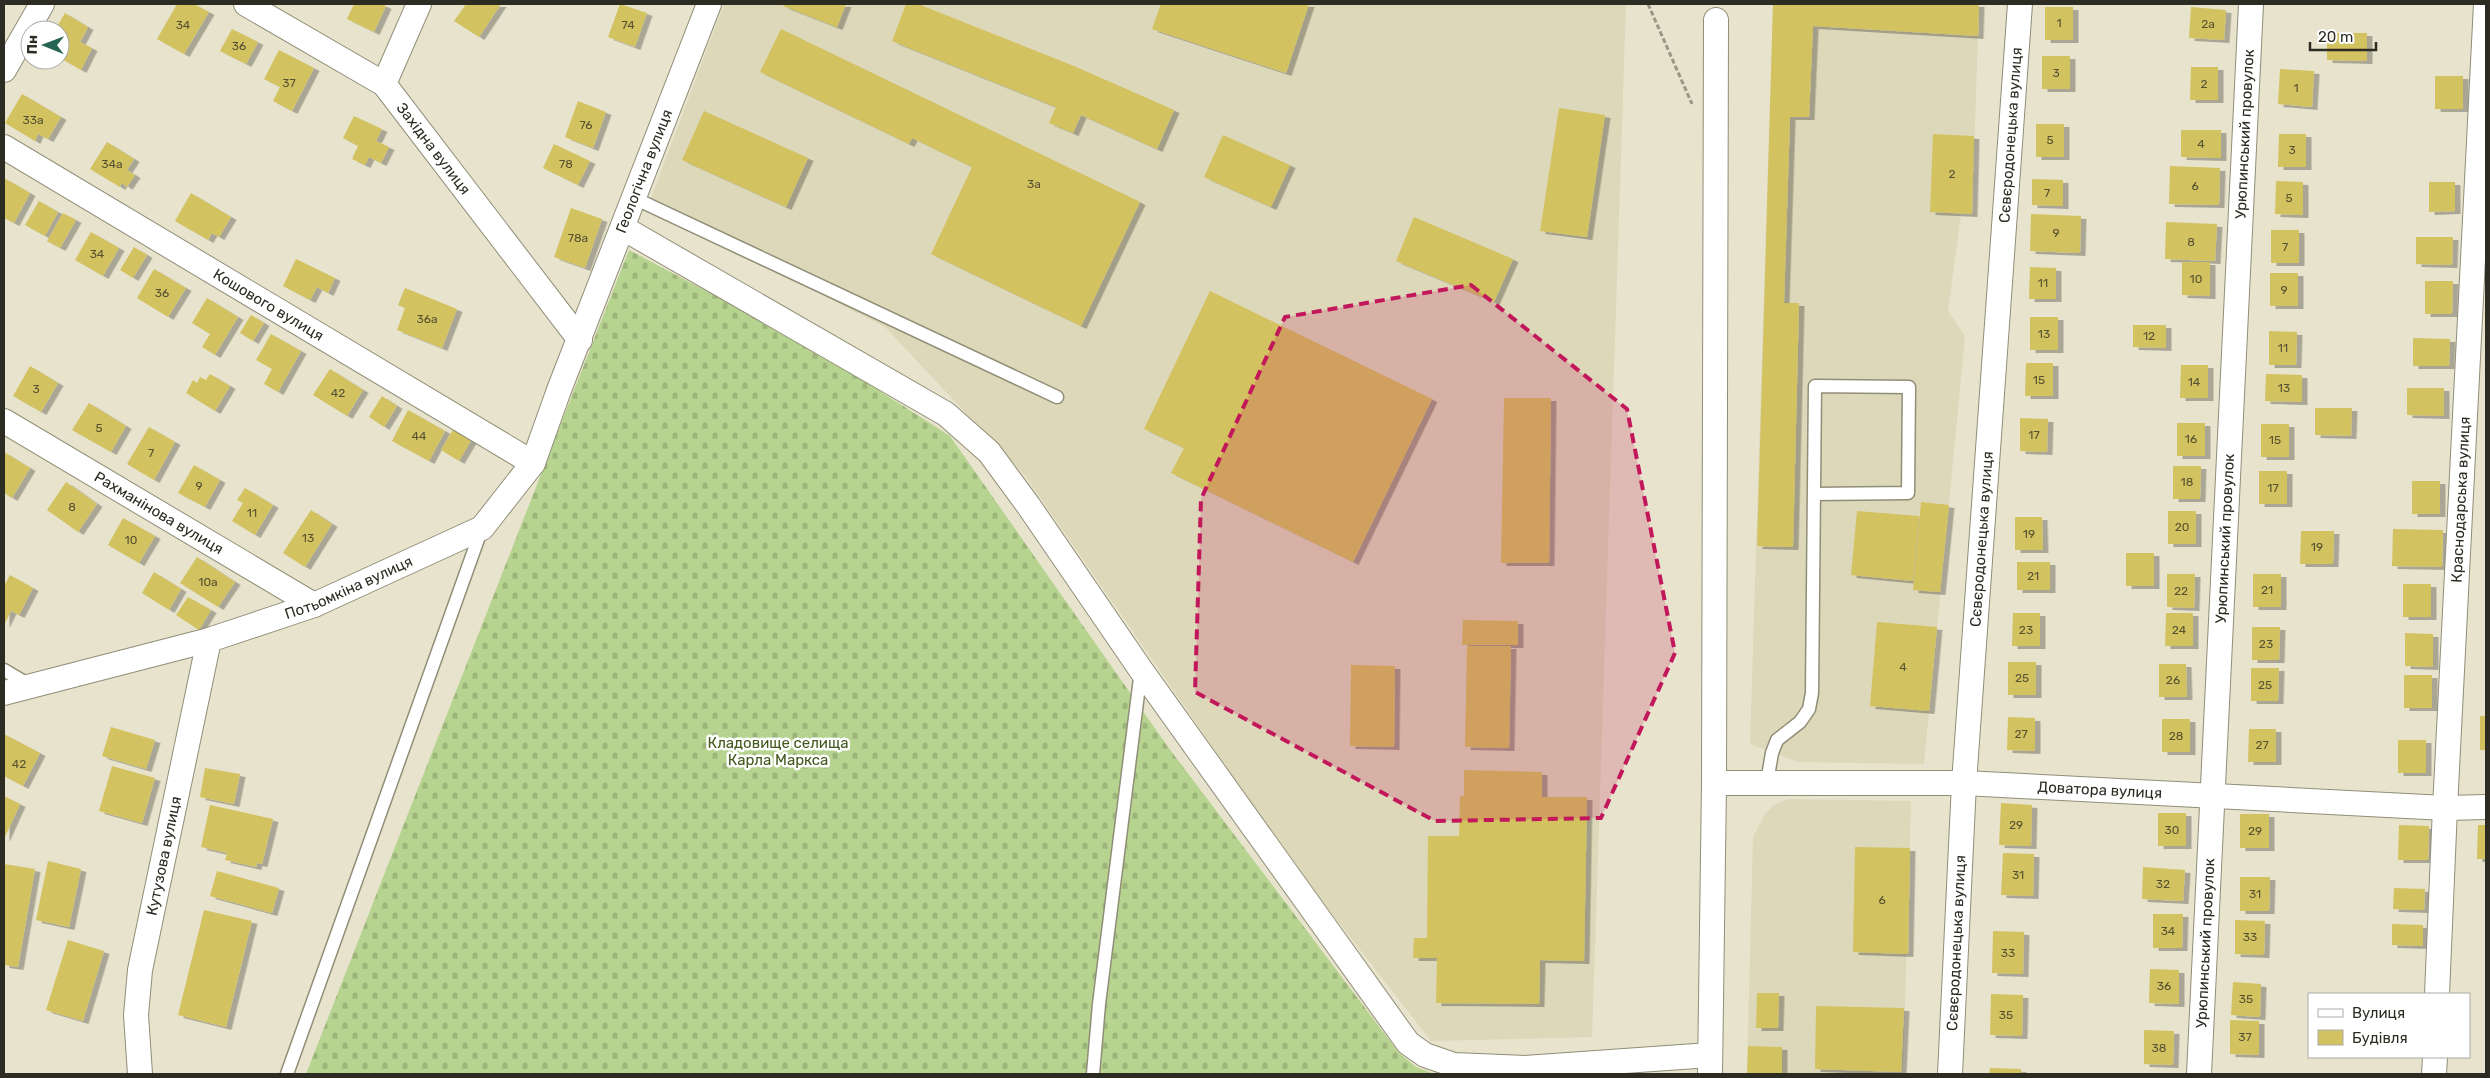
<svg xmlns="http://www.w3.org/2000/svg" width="2490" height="1078" viewBox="0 0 2490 1078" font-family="Rubik,sans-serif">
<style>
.built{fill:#ddd8b9}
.cemetery{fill:url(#cemetery-stones)}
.building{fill:#d3c261;filter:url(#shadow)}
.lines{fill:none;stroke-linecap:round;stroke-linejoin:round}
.service-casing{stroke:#918e78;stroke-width:15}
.minor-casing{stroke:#918e78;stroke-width:26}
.path{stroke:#999785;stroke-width:3;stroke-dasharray:5 2.5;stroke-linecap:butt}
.service{stroke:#fff;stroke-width:12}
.minor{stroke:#fff;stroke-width:24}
.marked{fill:#c2185b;fill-opacity:0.2;stroke:#c2185b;stroke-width:4;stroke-dasharray:10 6;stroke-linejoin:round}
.labels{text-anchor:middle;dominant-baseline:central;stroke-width:5;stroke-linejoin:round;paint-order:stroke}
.number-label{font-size:12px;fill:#565232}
.street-label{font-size:15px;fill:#2d2c23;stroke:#fff}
.park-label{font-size:15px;fill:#42581c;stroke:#fff}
</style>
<defs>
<pattern id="cemetery-stones" width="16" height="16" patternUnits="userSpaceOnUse" patternTransform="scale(1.25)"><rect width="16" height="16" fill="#b6d38f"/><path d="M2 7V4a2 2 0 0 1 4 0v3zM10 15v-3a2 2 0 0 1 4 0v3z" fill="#9db57b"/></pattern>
<filter id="shadow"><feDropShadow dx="5.5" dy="3" stdDeviation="0" flood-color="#0004"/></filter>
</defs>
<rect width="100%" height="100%" fill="#e7e3cc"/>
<g class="built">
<polygon points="724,4 1626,4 1592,1037 1431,1041 1295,866 1026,477 885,327 648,206"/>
<polygon points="1773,4 1979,4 1972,214 1961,214 1948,311 1965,336 1924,764 1798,762 1750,744"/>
<polygon points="1788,799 1911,801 1903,1074 1747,1074 1753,837 1765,814 1774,805"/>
</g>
<polygon class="cemetery" points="629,250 806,344 950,436 1168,747 1399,1053 1416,1067 1434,1074 306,1074"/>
<g class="building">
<polygon points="177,4 194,4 209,12 184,54 157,39"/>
<polygon points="354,4 382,4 386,6 374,32 347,19"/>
<polygon points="466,4 501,4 479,37 454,21"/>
<polygon points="620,4 647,13 635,47 608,37"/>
<polygon points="784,4 846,4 837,27 783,6"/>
<polygon points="906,4 918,4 1074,66 1174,110 1157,149 1081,115 1073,133 1049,123 1056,107 892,41"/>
<polygon points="1161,4 1309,4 1286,73 1152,29"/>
<polygon points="1773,4 1979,4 1978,36 1813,26 1809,117 1790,117 1784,303 1799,303 1793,547 1757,546"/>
<rect x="2045" y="7" width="28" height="33"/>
<polygon points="2191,7 2226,10 2224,40 2189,38"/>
<polygon points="65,13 88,27 80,42 92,48 81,70 60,58 60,30 55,30"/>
<polygon points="232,29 258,42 246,64 220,51"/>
<polygon points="781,29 1140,202 1081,326 931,254 972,167 912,138 909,144 760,72"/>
<polygon points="2327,33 2367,33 2367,61 2327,60"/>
<polygon points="279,50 314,68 292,111 273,101 280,87 264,79"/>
<rect x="2042" y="56" width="28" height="33"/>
<polygon points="2191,67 2218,67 2218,100 2190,100"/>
<polygon points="2280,69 2314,71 2312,107 2278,104"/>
<rect x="2435" y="76" width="28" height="33"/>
<polygon points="22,94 61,117 48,139 38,134 35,141 5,123"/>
<polygon points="578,101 606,112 593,148 565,137"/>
<polygon points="1559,108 1605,115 1587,237 1540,231"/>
<polygon points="704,111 808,158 786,207 682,160"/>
<polygon points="354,116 382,129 376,141 389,147 381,163 369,157 365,165 352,159 358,146 343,138"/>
<rect x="2036" y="124" width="28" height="33"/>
<polygon points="2181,130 2221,130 2221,158 2181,157"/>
<polygon points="1933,134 1974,136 1972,214 1930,212"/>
<polygon points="2279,134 2306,134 2306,167 2278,167"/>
<polygon points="1223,135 1290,165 1271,207 1204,177"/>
<polygon points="107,142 134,159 127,170 135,175 127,187 122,183 120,187 90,169"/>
<polygon points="554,144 590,161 578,185 543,168"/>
<polygon points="2170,166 2220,168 2219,205 2169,204"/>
<polygon points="4,178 30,193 14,223 4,218"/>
<polygon points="2032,179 2063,180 2063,206 2032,205"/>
<polygon points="2276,181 2303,182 2303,215 2275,214"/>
<polygon points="2429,182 2455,182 2455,211 2429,212"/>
<polygon points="191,193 231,217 219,237 212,233 208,240 175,221"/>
<polygon points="39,201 58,212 45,236 25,225"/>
<polygon points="571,208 602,219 585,268 554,257"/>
<polygon points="63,213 76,220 60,248 47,241"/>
<polygon points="2031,214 2081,216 2080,253 2030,251"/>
<polygon points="1414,217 1513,259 1494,302 1396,261"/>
<polygon points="2166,222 2217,224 2215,261 2165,259"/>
<rect x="2271" y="230" width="28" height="33"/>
<polygon points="91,232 119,248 103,276 75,260"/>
<polygon points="2416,237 2453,237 2452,265 2416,264"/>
<polygon points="134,247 147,255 133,278 120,270"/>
<polygon points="296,259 335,278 328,293 317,287 310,300 283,286"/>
<polygon points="2182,262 2210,262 2210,296 2182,295"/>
<polygon points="2030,267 2056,268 2056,299 2029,299"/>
<polygon points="154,269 186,288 168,317 137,298"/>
<rect x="2270" y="273" width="28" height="33"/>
<polygon points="2425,281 2453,281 2452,314 2425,314"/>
<polygon points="405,288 457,309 442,348 397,330 405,308 398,305"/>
<polygon points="1210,291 1432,399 1353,562 1171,473 1184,448 1144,429"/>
<polygon points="207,298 238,317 215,355 202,347 210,334 192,323"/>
<polygon points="251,315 264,323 253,341 240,333"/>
<rect x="2030" y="317" width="28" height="33"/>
<polygon points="2133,325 2166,325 2166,348 2133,347"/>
<polygon points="2269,331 2297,332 2296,365 2269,365"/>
<polygon points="271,334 301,351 278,392 264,384 272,369 256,360"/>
<polygon points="2413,338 2450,339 2449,366 2413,366"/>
<polygon points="2026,363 2053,363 2053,396 2025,396"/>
<polygon points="2181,365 2208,365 2208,398 2180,398"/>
<polygon points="30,366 58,383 41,412 13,396"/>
<polygon points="330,369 363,390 347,416 313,395"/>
<polygon points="210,374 230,386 215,411 186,393 193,380 197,383 200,377 206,380"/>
<polygon points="2266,374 2302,375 2302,402 2265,401"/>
<polygon points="2407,388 2444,388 2444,416 2407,415"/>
<polygon points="382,396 397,406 384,427 369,417"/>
<polygon points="1504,398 1551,398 1549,563 1501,563"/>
<polygon points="89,403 126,426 111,452 72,430"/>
<polygon points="2315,408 2352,408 2351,436 2315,435"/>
<polygon points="408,410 445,431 429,461 392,441"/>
<polygon points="2020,418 2048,419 2047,452 2020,451"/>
<rect x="2177" y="423" width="28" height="33"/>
<rect x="2261" y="424" width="28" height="33"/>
<polygon points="149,427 175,442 154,480 127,464"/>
<polygon points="454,428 472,439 459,461 441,450"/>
<polygon points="4,452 30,468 12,498 4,493"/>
<polygon points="194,465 220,480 205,507 178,493"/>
<polygon points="2173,466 2201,466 2200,499 2173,499"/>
<rect x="2259" y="471" width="28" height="33"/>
<rect x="2412" y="481" width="28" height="33"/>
<polygon points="66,482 97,504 78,532 47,510"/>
<polygon points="245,488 273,505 255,535 232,521 243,503 237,500"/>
<polygon points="1921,502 1949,505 1940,592 1913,590"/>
<polygon points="311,510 332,524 305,567 283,553"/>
<polygon points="1857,511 1919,516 1913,581 1851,575"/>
<rect x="2168" y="511" width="28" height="33"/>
<polygon points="2015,517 2042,517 2043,550 2015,550"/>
<polygon points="123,518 155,536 139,563 108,545"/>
<polygon points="2393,529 2443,530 2442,567 2392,566"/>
<polygon points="2301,531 2334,531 2333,564 2300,564"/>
<rect x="2126" y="553" width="28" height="33"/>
<polygon points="197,557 235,582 218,607 180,583"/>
<rect x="2017" y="562" width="33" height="28"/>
<polygon points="154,572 181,589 169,610 142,593"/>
<polygon points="2167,574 2195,574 2194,608 2167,607"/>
<rect x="2253" y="574" width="28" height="33"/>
<polygon points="10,575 33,588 19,615 11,611 4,625 4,586"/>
<rect x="2403" y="584" width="28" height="33"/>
<polygon points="188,597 211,610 199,630 176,615"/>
<polygon points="2013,613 2040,613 2040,646 2012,646"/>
<polygon points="2166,613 2193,613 2193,646 2165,646"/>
<polygon points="1463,620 1518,621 1518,645 1462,645"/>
<polygon points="1877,622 1937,627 1929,711 1870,706"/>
<polygon points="2252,627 2280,627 2279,660 2252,660"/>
<polygon points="2405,633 2433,634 2433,667 2405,666"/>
<polygon points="1467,646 1511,646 1509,748 1465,747"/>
<rect x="2008" y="662" width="28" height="33"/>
<polygon points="2159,664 2186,664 2187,697 2159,697"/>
<polygon points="1351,665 1395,666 1394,747 1350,746"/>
<polygon points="2251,668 2279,668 2278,701 2251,701"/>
<rect x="2404" y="675" width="28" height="33"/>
<rect x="2480" y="716" width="6" height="34"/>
<polygon points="2008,717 2035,718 2035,751 2007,750"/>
<rect x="2162" y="719" width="28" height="33"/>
<polygon points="111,727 155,740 146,769 102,756"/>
<polygon points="2249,729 2276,729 2276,762 2248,762"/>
<polygon points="4,734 40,753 23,786 4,776"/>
<rect x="2398" y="740" width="28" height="33"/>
<polygon points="112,766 155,778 142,823 99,811"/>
<polygon points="205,768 240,774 234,804 200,797"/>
<polygon points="1464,770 1542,772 1542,797 1587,797 1584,961 1540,960 1539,1004 1436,1003 1437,958 1413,958 1414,938 1427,938 1428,836 1459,836 1460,796 1464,796"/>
<polygon points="4,796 20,804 4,839"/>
<polygon points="2001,803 2032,805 2031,846 1999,845"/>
<polygon points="210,805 273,819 262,864 257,863 256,867 225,860 227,853 201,847"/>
<rect x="2158" y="813" width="28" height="33"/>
<rect x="2240" y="814" width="29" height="34"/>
<polygon points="2399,825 2429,826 2428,860 2398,860"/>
<polygon points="2478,825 2486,825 2486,859 2477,859"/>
<polygon points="1855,847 1910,848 1908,954 1853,952"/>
<polygon points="2003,853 2034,854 2033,896 2001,895"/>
<polygon points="48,861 81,869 69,927 36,920"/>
<polygon points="4,864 35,869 18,967 4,965"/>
<polygon points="2143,867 2185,870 2183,901 2142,899"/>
<polygon points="217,871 279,888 272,913 210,896"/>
<polygon points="2240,877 2270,877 2269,911 2240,911"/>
<polygon points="2394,888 2425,889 2424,910 2393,909"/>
<polygon points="204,910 252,921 226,1027 178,1015"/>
<polygon points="2153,914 2183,914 2182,948 2153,948"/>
<polygon points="2235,920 2265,921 2264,955 2235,954"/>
<polygon points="2392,924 2423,925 2423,946 2392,945"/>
<polygon points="1993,931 2024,932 2023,974 1992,973"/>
<polygon points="68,940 104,951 83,1021 46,1010"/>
<polygon points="2150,969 2179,970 2179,1004 2149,1003"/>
<polygon points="2233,982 2261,984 2260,1017 2231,1015"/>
<polygon points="1757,993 1779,993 1778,1028 1756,1028"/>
<polygon points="1991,994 2023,995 2022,1036 1990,1035"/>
<polygon points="1816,1006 1904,1008 1901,1072 1815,1069"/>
<polygon points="2230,1020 2259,1021 2259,1055 2230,1054"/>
<polygon points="2144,1030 2174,1031 2173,1065 2144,1064"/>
<polygon points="1748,1046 1782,1047 1782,1074 1747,1074"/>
<polygon points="1990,1068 2021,1069 2021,1074 1989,1074"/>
</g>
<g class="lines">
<g class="service-casing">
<g id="service">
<polyline points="634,198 1057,397"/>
<polyline points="4,670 31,686"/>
<polyline points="1767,782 1772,753 1777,740 1800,722 1809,709 1812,693 1815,386 1909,387 1908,493 1814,494"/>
<polyline points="287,1074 482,528"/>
<polyline points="1093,1074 1099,1004 1141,670"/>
</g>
</g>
<g class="minor-casing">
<g id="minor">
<path id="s1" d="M246,4L384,84L580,340"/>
<polyline points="4,70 42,4"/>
<polyline points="384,84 419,4"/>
<path id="s2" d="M4,147L533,463"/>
<polyline points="623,228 946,414 989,452 1028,505 1141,670 1408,1043 1425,1055 1454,1065 1525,1068 1710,1055"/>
<path id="s3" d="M4,421L314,605"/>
<path id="s4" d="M4,693L209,640L314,605L482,528L533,463L559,390L709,4"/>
<path id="s5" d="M1714,783H1964L2445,808L2486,807"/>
<path id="s6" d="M2437,994L2445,808L2486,4"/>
<path id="s7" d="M140,1074L136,1015L140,970L209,640"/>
<polyline points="1710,1074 1714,783 1716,20"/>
<path id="s8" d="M1950,1074L1964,783L2020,4"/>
<path id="s9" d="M2199,1074L2251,4"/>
<polyline points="2434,1074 2435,1057"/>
</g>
</g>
<polyline class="path" points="1648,4 1692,104"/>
<use href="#service" class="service"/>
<use href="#minor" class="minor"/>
</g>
<path class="marked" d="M1471,285L1627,409L1675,653L1601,818L1435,821L1195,692L1201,499L1285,317Z"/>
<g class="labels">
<g class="number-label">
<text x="2059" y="23">1</text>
<text x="2208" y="24">2а</text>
<text x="183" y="25">34</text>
<text x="628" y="25">74</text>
<text x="239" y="46">36</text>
<text x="2056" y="73">3</text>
<text x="289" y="83">37</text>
<text x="2204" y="84">2</text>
<text x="2296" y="88">1</text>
<text x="33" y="120">33а</text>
<text x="586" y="125">76</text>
<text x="2050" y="140">5</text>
<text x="2201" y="144">4</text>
<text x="2292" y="150">3</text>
<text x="112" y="164">34а</text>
<text x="566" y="164">78</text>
<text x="1952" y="174">2</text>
<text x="1034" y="184">3а</text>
<text x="2195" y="186">6</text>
<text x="2047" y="193">7</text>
<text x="2289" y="198">5</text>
<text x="2056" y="233">9</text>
<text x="578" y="238">78а</text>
<text x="2191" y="242">8</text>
<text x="2285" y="247">7</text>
<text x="97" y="254">34</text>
<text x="2196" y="279">10</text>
<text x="2043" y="283">11</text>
<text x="2284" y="290">9</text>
<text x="162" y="293">36</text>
<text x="427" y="319">36а</text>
<text x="2044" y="334">13</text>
<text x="2149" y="336">12</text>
<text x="2283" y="348">11</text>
<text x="2039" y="380">15</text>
<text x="2194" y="382">14</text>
<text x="2284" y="388">13</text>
<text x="36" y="389">3</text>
<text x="338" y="393">42</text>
<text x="99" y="428">5</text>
<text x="2034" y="435">17</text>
<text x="419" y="436">44</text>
<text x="2191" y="439">16</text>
<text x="2275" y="440">15</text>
<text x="151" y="453">7</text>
<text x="2187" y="482">18</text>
<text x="199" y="486">9</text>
<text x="2273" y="488">17</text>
<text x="72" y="507">8</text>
<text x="252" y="513">11</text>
<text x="2182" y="527">20</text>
<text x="2029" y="534">19</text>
<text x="308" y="538">13</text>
<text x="131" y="540">10</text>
<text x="2317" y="547">19</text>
<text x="2033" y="576">21</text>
<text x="208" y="582">10а</text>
<text x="2267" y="590">21</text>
<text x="2181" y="591">22</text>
<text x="2026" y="630">23</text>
<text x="2179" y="630">24</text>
<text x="2266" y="644">23</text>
<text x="1903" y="667">4</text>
<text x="2022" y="678">25</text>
<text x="2173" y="680">26</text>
<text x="2265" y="685">25</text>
<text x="2021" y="734">27</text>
<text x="2176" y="736">28</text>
<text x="2262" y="745">27</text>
<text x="19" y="764">42</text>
<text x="2016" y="825">29</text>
<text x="2172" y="830">30</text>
<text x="2255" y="831">29</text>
<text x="2018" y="875">31</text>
<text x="2163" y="884">32</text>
<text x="2255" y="894">31</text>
<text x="1882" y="900">6</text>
<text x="2168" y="931">34</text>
<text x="2250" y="937">33</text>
<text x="2008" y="953">33</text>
<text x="2164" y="986">36</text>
<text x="2246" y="999">35</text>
<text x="2006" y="1015">35</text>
<text x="2245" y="1037">37</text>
<text x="2159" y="1048">38</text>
</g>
<g class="street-label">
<text stroke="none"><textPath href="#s9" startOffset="941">Урюпинський провулок</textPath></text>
<text stroke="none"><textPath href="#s8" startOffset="941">Сєвєродонецька вулиця</textPath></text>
<text stroke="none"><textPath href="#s1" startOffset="241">Західна вулиця</textPath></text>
<text stroke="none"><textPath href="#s4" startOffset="902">Геологічна вулиця</textPath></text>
<text stroke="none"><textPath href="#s2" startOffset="308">Кошового вулиця</textPath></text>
<text stroke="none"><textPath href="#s6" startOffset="495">Краснодарська вулиця</textPath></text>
<text stroke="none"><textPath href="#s3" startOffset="180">Рахманінова вулиця</textPath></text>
<text stroke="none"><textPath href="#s8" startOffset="536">Сєвєродонецька вулиця</textPath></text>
<text stroke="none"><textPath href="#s9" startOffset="536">Урюпинський провулок</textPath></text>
<text stroke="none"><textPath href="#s4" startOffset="361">Потьомкіна вулиця</textPath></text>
<text stroke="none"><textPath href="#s5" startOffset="386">Доватора вулиця</textPath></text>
<text stroke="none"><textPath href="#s7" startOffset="221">Кутузова вулиця</textPath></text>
<text stroke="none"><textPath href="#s8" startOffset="131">Сєвєродонецька вулиця</textPath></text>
<text stroke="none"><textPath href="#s9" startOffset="131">Урюпинський провулок</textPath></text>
</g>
<g class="park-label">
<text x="778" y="743">Кладовище селища<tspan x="778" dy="17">Карла Маркса</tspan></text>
</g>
</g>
<rect width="2490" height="1078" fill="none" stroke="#2d2c23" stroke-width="10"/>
<rect x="2308" y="993" width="162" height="65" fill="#ffffff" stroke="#ababa7"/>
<rect x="2318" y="1009" width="25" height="8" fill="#ffffff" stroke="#ababa7"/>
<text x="2352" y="1018" font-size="15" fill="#2d2c23">Вулиця</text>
<rect x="2318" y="1030" width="25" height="15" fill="#d3c261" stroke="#ababa7"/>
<text x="2352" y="1043" font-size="15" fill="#2d2c23">Будівля</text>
<g transform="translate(45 45) rotate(271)"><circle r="24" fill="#ffffff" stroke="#ababa7"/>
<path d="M0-4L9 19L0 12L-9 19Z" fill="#276451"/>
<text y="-8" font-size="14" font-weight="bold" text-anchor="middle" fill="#2d2c23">Пн</text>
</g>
<path d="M2310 42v8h66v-8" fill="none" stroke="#2d2c23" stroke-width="2.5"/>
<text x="2318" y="42" font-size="15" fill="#2d2c23" stroke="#ffffff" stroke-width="4" paint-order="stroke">20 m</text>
</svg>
